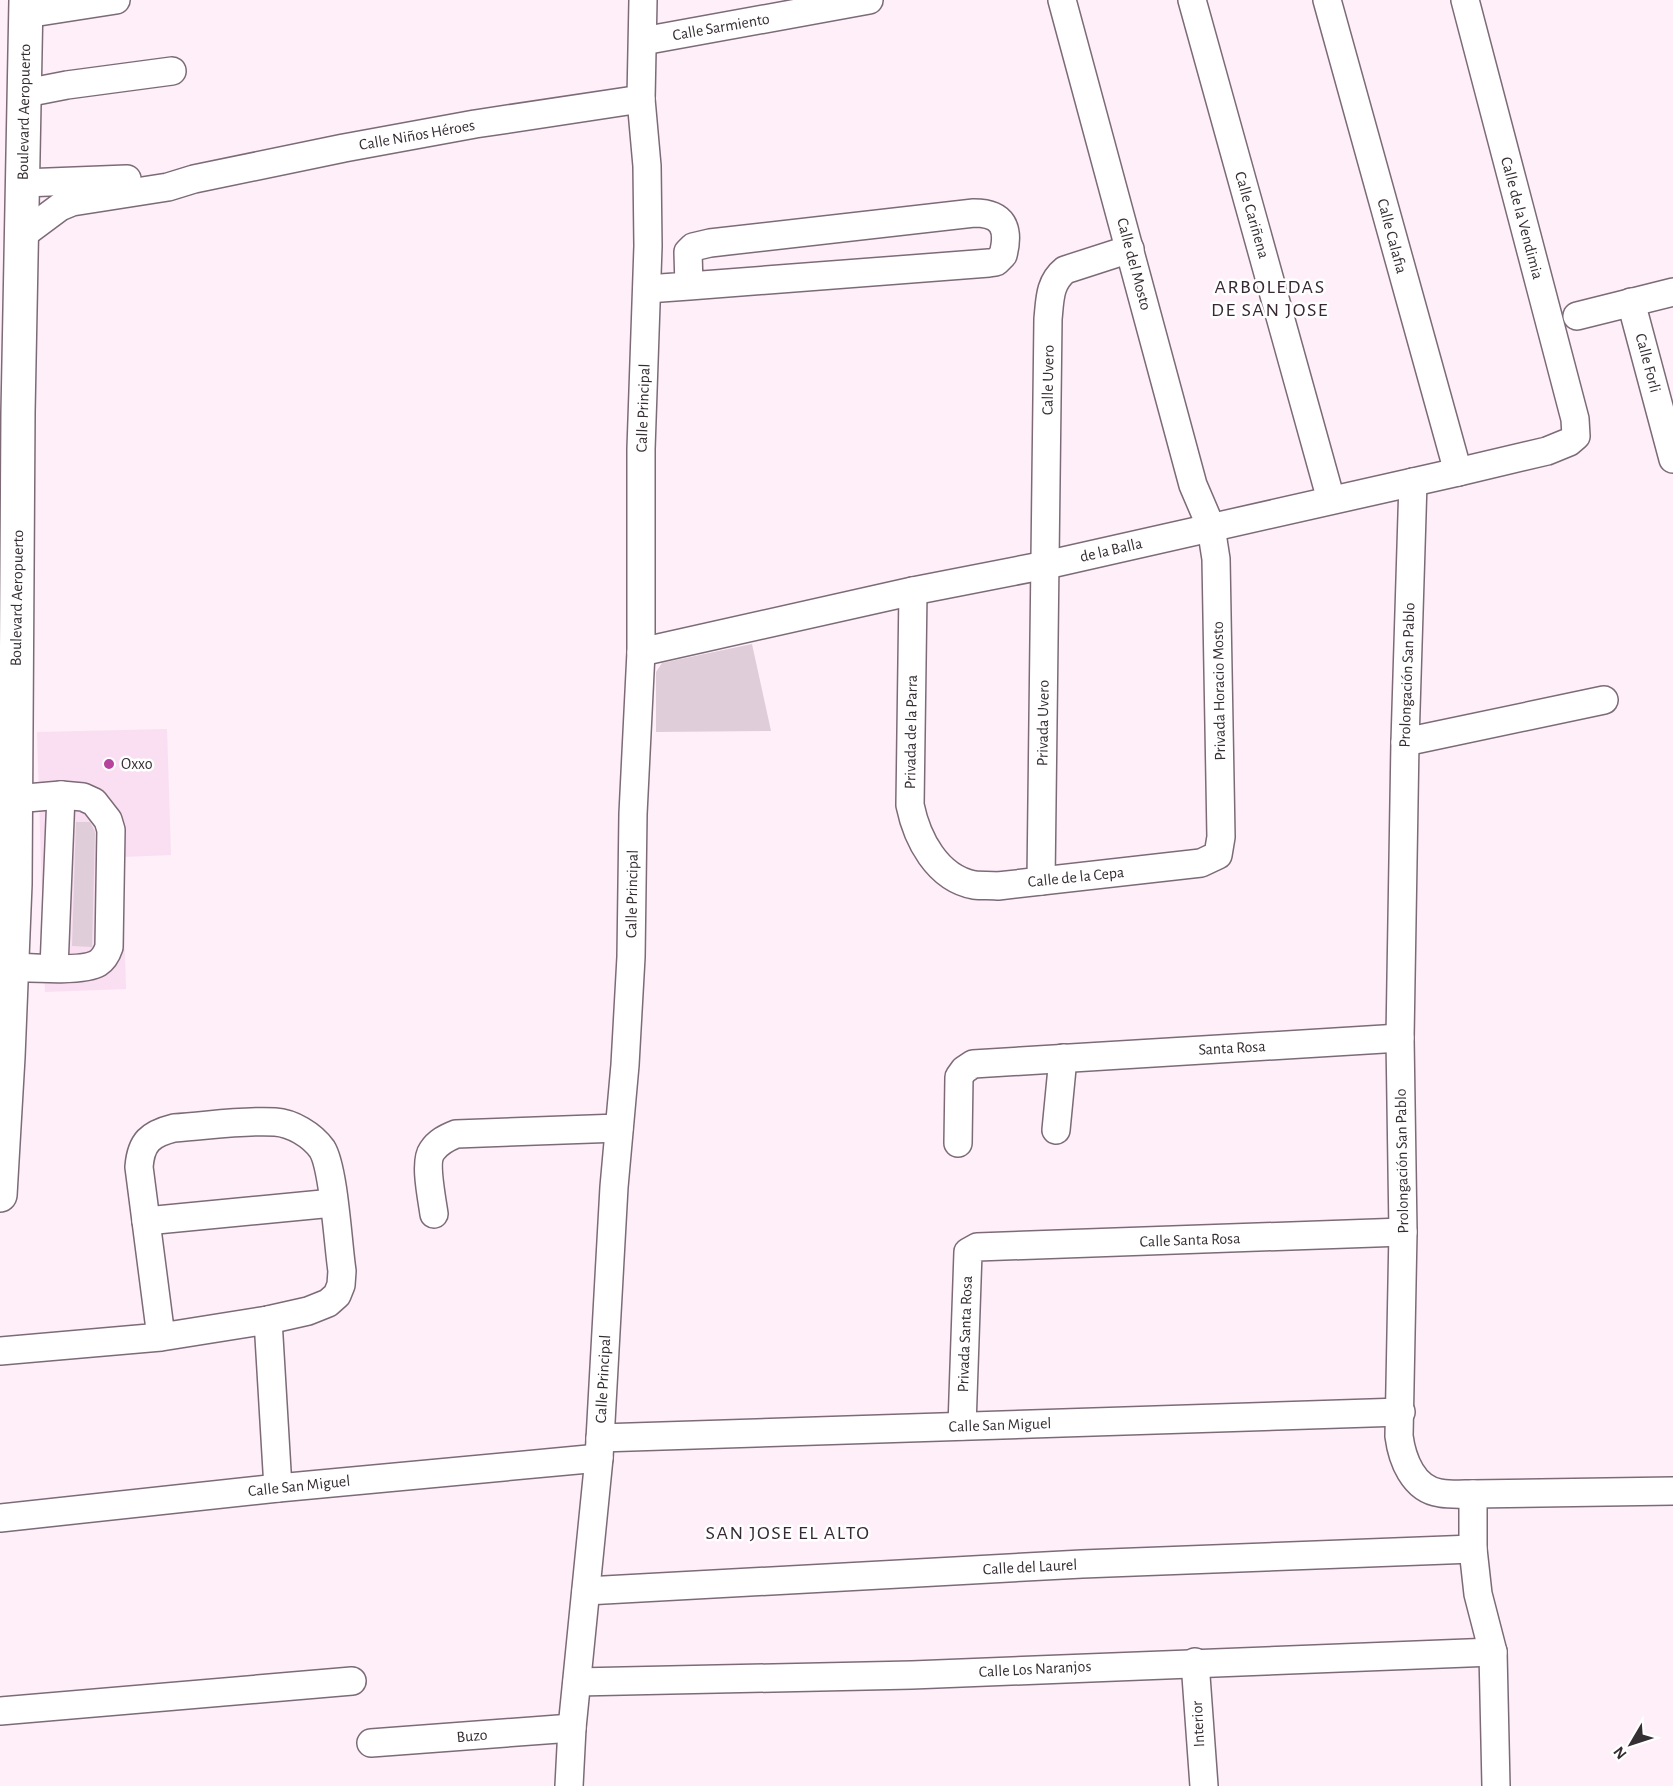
<svg xmlns="http://www.w3.org/2000/svg" width="1673" height="1786" viewBox="0 0 1673 1786" font-family="'Alegreya Sans',sans-serif">
<style>
.built{fill:#f9dff1}
.building{fill:#dfcdda}
.lines{fill:none;stroke-linecap:round;stroke-linejoin:round}
.minor-casing{stroke:#7c6b77;stroke-width:30}
.highway-casing{stroke:#7c6b77;stroke-width:36}
.minor{stroke:#fff;stroke-width:27}
.highway{stroke:#fff;stroke-width:33}
.poi-dot{fill:#b6439d;stroke:#fff;stroke-width:2}
.labels{text-anchor:middle;dominant-baseline:central;stroke-width:5;stroke-linejoin:round;paint-order:stroke}
.street-label{font-size:16px;fill:#352e33;stroke:#fff}
.poi-label{font-size:16px;fill:#352e33;stroke:#fff;text-anchor:start}
.quarter-label{font-size:20px;letter-spacing:1.5px;fill:#372933;stroke:#fff}
</style>
<rect width="100%" height="100%" fill="#feeff9"/>
<polygon class="built" points="167,729 171,855 122,857 126,989 45,992 37,732"/>
<g class="building">
<polygon points="752,644 771,731 656,732 656,672 662,663"/>
<polygon points="76,822 90,822 95,832 92,947 72,946"/>
</g>
<g class="lines">
<g class="minor-casing">
<g id="minor">
<polyline points="1192,0 1331,500"/>
<polyline points="1327,0 1458,472"/>
<polyline points="26,14 116,0"/>
<polyline points="643,41 869,0"/>
<polyline points="26,93 67,85 172,71"/>
<polyline points="23,183 127,179"/>
<polyline points="21,236 60,207 72,202 168,187 194,179 344,148 475,124 641,99"/>
<path d="M647,289L689,286L989,263L996,262L1003,255C1010,228 1003,213 974,213L710,243L693,247L688,252L689,286"/>
<polyline points="1631,302 1673,459"/>
<polyline points="1577,316 1673,292"/>
<path d="M1413,482L1405,742L1400,1038L1403,1232L1399,1436C1402,1459 1413,1489 1440,1493C1451,1495 1463,1494 1473,1494V1549L1478,1594L1493,1652L1496,1786"/>
<path d="M913,591L910,805C917,839 937,878 974,885C982,886 990,885 998,886L1201,863L1218,855L1221,837L1216,559L1211,527L1193,485L1062,0"/>
<polyline points="641,652 913,591 1046,565 1458,472 1547,451 1569,442 1576,436 1575,419 1465,0"/>
<polyline points="1405,742 1604,700"/>
<path d="M1041,881L1048,319C1050,300 1049,283 1065,270L1130,249"/>
<path d="M12,967C31,968 84,972 98,963C104,959 107,953 109,947L111,830L108,820L94,802L83,797L61,795L15,799"/>
<polyline points="54,968 61,795"/>
<polyline points="1056,1130 1063,1058"/>
<polyline points="958,1143 959,1077 964,1070 973,1064 1400,1038"/>
<path d="M434,1214C432,1199 424,1162 432,1151C438,1142 446,1138 456,1134L619,1128"/>
<polyline points="146,1221 333,1203"/>
<polyline points="268,1320 278,1488"/>
<path d="M0,1351L161,1337L268,1320L308,1311L328,1303L337,1295L341,1285L342,1271C338,1245 334,1168 322,1149C312,1135 292,1123 275,1122C242,1120 207,1126 174,1128C150,1134 141,1142 139,1167L161,1337"/>
<polyline points="962,1426 968,1252 977,1247 1403,1232"/>
<polyline points="600,1438 1401,1412"/>
<polyline points="1473,1494 1673,1491"/>
<polyline points="0,1518 278,1488 599,1458"/>
<polyline points="586,1591 1082,1564 1473,1549"/>
<polyline points="1195,1662 1204,1786"/>
<polyline points="577,1682 912,1675 1493,1652"/>
<polyline points="0,1711 352,1681"/>
<polyline points="371,1743 572,1728"/>
<polyline points="569,1786 572,1728 599,1458 614,1187 625,1065 631,957 633,814 641,652 641,449 648,246 647,166 641,99 643,0"/>
</g>
</g>
<g class="highway-casing">
<polyline id="highway" points="0,1195 8,1057 15,884 18,413 26,0"/>
</g>
<use href="#minor" class="minor"/>
<use href="#highway" class="highway"/>
</g>
<circle class="poi-dot" cx="109" cy="764" r="6"/>
<g class="labels">
<g class="street-label">
<text transform="translate(721 27) rotate(-10)">Calle Sarmiento</text>
<text transform="translate(24 112) rotate(-89)">Boulevard Aeropuerto</text>
<text transform="translate(417 135) rotate(-10)">Calle Niños Héroes</text>
<text transform="translate(1252 215) rotate(74)">Calle Cariñena</text>
<text transform="translate(1522 218) rotate(75)">Calle de la Vendimia</text>
<text transform="translate(1392 236) rotate(75)">Calle Calafia</text>
<text transform="translate(1134 264) rotate(75)">Calle del Mosto</text>
<text transform="translate(1648 363) rotate(75)">Calle Forli</text>
<text transform="translate(1048 380) rotate(-89)">Calle Uvero</text>
<text transform="translate(643 408) rotate(-88)">Calle Principal</text>
<text transform="translate(1111 550) rotate(-13)">de la Balla</text>
<text transform="translate(17 598) rotate(-89)">Boulevard Aeropuerto</text>
<text transform="translate(1407 675) rotate(-88)">Prolongación San Pablo</text>
<text transform="translate(1219 691) rotate(-91)">Privada Horacio Mosto</text>
<text transform="translate(1043 723) rotate(-89)">Privada Uvero</text>
<text transform="translate(911 732) rotate(-89)">Privada de la Parra</text>
<text transform="translate(1076 877) rotate(-6)">Calle de la Cepa</text>
<text transform="translate(632 894) rotate(-89)">Calle Principal</text>
<text transform="translate(1232 1048) rotate(-3)">Santa Rosa</text>
<text transform="translate(1402 1161) rotate(-91)">Prolongación San Pablo</text>
<text transform="translate(1190 1240) rotate(-2)">Calle Santa Rosa</text>
<text transform="translate(965 1334) rotate(-88)">Privada Santa Rosa</text>
<text transform="translate(603 1379) rotate(-87)">Calle Principal</text>
<text transform="translate(1000 1425) rotate(-2)">Calle San Miguel</text>
<text transform="translate(299 1486) rotate(-6)">Calle San Miguel</text>
<text transform="translate(1030 1567) rotate(-3)">Calle del Laurel</text>
<text transform="translate(1035 1669) rotate(-3)">Calle Los Naranjos</text>
<text transform="translate(1198 1724) rotate(-93)">Interior</text>
<text transform="translate(472 1736) rotate(-5)">Buzo</text>
</g>
<g class="poi-label">
<text x="121" y="764">Oxxo</text>
</g>
<g class="quarter-label">
<text x="1270" y="287">ARBOLEDAS<tspan x="1270" dy="23">DE SAN JOSE</tspan></text>
<text x="788" y="1533">SAN JOSE EL ALTO</text>
</g>
</g>
<g transform="translate(1631 1744) rotate(231)" stroke="#ffffff" stroke-width="4.5" paint-order="stroke">
<path d="M0-4.5L10 22L0 15L-10 22Z" fill="#352e33"/>
<text y="-9" font-size="16" font-weight="bold" text-anchor="middle" fill="#352e33">N</text>
</g>
</svg>
